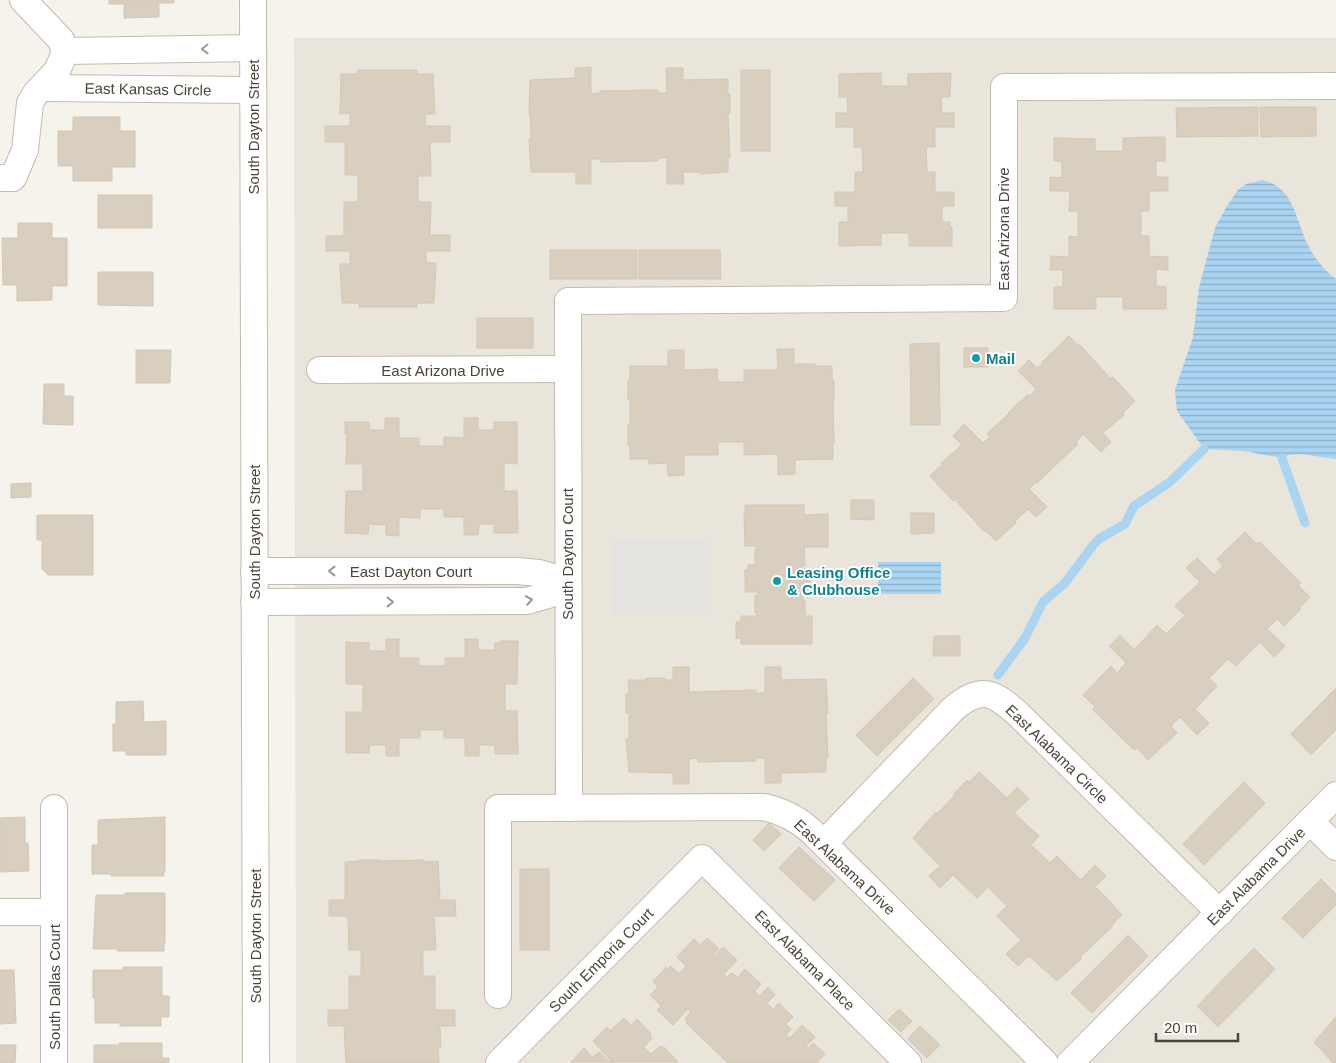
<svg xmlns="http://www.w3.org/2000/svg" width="1336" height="1063" viewBox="0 0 1336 1063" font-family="Arial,sans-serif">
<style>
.residential{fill:#eae5da}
.parking{fill:#e5e3e0}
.water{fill:url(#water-rules)}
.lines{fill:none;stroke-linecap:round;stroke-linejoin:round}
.stream{stroke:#a9d4f2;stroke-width:9}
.building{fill:#d8cfc1;stroke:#d3c7b4}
.minor-casing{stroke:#c2bbae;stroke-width:28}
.minor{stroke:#fff;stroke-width:26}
.oneway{stroke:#9c9892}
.culture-dot{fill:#0f9aa8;stroke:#fff;stroke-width:2}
.labels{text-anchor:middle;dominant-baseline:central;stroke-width:4;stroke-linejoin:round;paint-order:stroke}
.street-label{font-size:15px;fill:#4b4439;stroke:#fff}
.culture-label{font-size:15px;font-weight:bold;fill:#0d838f;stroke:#fff;text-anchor:start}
</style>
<defs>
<pattern id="water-rules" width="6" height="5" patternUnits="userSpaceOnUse" patternTransform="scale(1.25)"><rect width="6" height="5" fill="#a9d4f2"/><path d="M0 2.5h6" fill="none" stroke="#8caec5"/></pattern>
</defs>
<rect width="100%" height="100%" fill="#f6f3ec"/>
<polygon class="residential" points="294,38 1336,38 1336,1063 296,1063"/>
<polygon class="parking" points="711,539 711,616 611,616 611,540"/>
<g class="water">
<path d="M1262,180C1294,187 1295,218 1307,243C1314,258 1323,269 1336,279V459L1300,454L1288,455L1282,458L1243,451L1204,449L1177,411L1175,390L1193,337L1199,287L1215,228L1227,206L1238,190L1246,184Z"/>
<rect x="878" y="562" width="63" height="32"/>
</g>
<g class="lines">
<g class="stream">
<polyline points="1282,458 1305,523"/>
<polyline points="998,675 1025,638 1043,602 1065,583 1094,544 1099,539 1125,524 1134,506 1170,482 1204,449"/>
</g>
</g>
<g class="building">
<polygon points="109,0 174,0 174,3 159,3 159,17 124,18 124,4 109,4"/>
<polygon points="591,67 591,94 600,93 600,91 658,90 658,93 667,93 666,68 683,68 683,80 728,79 728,94 730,94 730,113 728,113 730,158 728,158 728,172 701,174 701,172 683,172 684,184 667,184 667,158 658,158 658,161 601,162 601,159 591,159 591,184 576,184 576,172 531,172 529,139 531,139 530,114 529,114 530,80 575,78 575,68"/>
<polygon points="358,70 417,70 417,74 433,74 435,114 425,114 425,126 450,126 450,142 430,142 431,176 418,176 418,202 431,202 430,235 450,235 450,251 426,251 426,263 436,263 434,303 417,303 417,307 359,307 359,303 342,303 340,264 350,264 350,251 326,251 326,236 344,236 344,202 358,202 358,175 345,175 345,142 325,142 325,126 350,126 350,113 340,114 341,74 358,74"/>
<rect x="741" y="70" width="29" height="81"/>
<polygon points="881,73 881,86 908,86 908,74 951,73 950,97 941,97 942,113 954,113 954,127 935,127 935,147 926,147 927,172 935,172 935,192 954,192 954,206 942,206 942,222 950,222 950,227 952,227 952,246 909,246 909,233 881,233 881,245 839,246 839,222 848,222 848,206 835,206 835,192 855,192 855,172 863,172 862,147 854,147 854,127 836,127 836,113 848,113 847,97 839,97 839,74"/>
<polygon points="1258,107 1258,136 1177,137 1176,108"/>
<polygon points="1260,107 1316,107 1316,136 1261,137"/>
<polygon points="73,117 120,117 120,131 135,131 135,167 112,167 112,181 73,181 73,166 58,166 58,131 73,131"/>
<polygon points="1156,137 1165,137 1165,161 1156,161 1156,177 1168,177 1168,191 1149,191 1149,211 1141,211 1141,236 1149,236 1149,256 1168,257 1168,270 1156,269 1156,286 1166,287 1166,309 1123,309 1123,297 1096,297 1096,309 1054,309 1054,287 1063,287 1063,270 1050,270 1051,256 1069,257 1069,236 1078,237 1078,211 1069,211 1070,191 1050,191 1050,177 1062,178 1062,161 1054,161 1054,138 1095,139 1095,151 1123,151 1123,138"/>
<rect x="98" y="195" width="54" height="33"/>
<polygon points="18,223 52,223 52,238 67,238 67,286 52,286 52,300 17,301 17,285 3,285 2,238 18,238"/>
<rect x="550" y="250" width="87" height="29"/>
<polygon points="639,250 720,250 721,279 639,279"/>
<polygon points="98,272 153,272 153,306 98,305"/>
<rect x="477" y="318" width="56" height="30"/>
<polygon points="1069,336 1079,346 1080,345 1110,378 1113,377 1135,401 1123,413 1124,415 1103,433 1111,442 1101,452 1083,434 1076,442 1078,444 1037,483 1036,482 1029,489 1047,507 1036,517 1028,509 1015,521 1016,523 996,541 986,531 985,532 954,499 953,501 930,476 943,464 941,463 962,445 953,436 964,424 983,443 990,436 987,434 1007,415 1010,414 1008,413 1028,394 1030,396 1036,389 1018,371 1029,360 1037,368 1043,363 1042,362"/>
<polygon points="939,343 940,425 911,425 910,344"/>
<rect x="964" y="348" width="24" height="19"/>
<polygon points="777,349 794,349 794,366 796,366 796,364 815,364 815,366 832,366 832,380 834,380 834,399 833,399 834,444 833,444 833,459 795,460 795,474 778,475 778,454 744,455 744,442 718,442 718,455 684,455 684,475 668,476 667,463 649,464 649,460 647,459 630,459 630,445 628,445 628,425 630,425 630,400 628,400 628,380 630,380 630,366 668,366 668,350 684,350 684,370 717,369 718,382 744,382 744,370 778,370"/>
<polygon points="136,350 171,350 170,383 136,383"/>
<polygon points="44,384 64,384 64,396 73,396 73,425 43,424"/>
<polygon points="385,418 399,418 399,438 419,438 419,446 444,446 444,437 464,438 464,418 478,418 478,430 494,430 494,422 517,422 517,464 504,463 504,491 517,491 518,533 494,533 494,524 479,524 478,535 464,535 464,517 444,517 444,509 420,509 420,518 399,517 399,536 386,535 386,525 369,524 368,534 345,533 346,491 363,491 363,464 346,464 347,434 345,434 345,422 369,422 369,430 385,430"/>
<polygon points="31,483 31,497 11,498 11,484"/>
<polygon points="851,500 874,500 874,520 851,519"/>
<polygon points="745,505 804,505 804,515 828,514 828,547 804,547 805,566 802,566 802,569 810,569 810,592 803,592 803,601 805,601 805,616 812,616 812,644 741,644 741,638 736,639 736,622 741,622 741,616 757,616 757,613 755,613 755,595 758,595 758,592 745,592 745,570 748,570 748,565 755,565 755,549 757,549 757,546 745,546 744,514 745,514"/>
<polygon points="911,513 934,513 934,533 911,534"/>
<polygon points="37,515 93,515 93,575 48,575 42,569 42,540 37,540"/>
<polygon points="1245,532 1257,544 1260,542 1301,583 1298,585 1310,597 1299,608 1301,609 1284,626 1277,619 1267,629 1285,646 1274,657 1260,642 1236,666 1228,659 1209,678 1217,686 1195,709 1209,723 1197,735 1180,717 1171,726 1177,733 1148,760 1137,748 1134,750 1093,710 1095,707 1083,695 1111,666 1117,673 1126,663 1109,646 1120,635 1134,650 1157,625 1166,634 1185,615 1175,606 1200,582 1186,568 1197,558 1214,575 1223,566 1217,559"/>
<polygon points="934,636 960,636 960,656 933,656"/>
<polygon points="386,639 399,639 399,658 419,658 419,666 445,666 445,658 465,658 465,639 478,639 478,650 495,650 495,643 500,643 500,641 518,641 517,684 505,684 505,711 517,711 518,754 495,754 495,745 479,745 479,756 465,756 465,738 444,738 444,730 420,730 420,738 399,738 399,756 386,756 386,745 370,745 369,753 346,753 346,712 363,712 363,684 346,684 346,642 369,643 369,651 386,651"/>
<polygon points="673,667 689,667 689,692 756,690 756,693 765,693 765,667 781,667 781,680 826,679 828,713 826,713 828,758 826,758 826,772 781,773 781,783 765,783 765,758 756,758 756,761 698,762 698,758 689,759 689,784 673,784 673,773 629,772 626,739 629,739 629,713 626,713 626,694 629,694 628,680 646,680 646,678 665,678 665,680 673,680"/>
<polygon points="913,678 934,699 877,756 856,735"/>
<polygon points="1336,688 1336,730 1311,755 1291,734"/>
<polygon points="143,701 144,722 166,721 166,755 126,755 126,751 113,751 113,724 116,724 116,702"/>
<polygon points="979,772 1005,796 1006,799 1017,787 1029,799 1014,813 1039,836 1031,845 1050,863 1057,856 1081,880 1095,865 1106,876 1094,888 1096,889 1097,888 1122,915 1112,925 1113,926 1080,957 1082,958 1057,981 1029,956 1018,966 1006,954 1021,940 997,916 1007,906 988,887 977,898 953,875 940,888 929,876 940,866 913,838 936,812 937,814 954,796 953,795 967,780 969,782"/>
<polygon points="1244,782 1265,803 1204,865 1183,844"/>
<polygon points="25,817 25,843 28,843 29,871 0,872 0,818"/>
<polygon points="165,817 165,871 164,871 164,876 111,876 111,874 92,874 92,845 98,845 98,820"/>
<polygon points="769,823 781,834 764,851 753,840"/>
<polygon points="799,847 835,880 814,901 779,868"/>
<polygon points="359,860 379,860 379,861 424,860 424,862 438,861 440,898 438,900 455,900 456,916 434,916 436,950 423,950 423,976 435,976 435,1010 455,1010 455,1026 438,1026 440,1027 441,1047 438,1047 439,1063 346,1063 344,1026 328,1026 328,1010 349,1010 349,976 361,976 361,950 349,950 348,916 329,916 329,900 345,900 345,862 359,861"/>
<rect x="520" y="869" width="29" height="81"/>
<polygon points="1321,879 1336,894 1336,905 1303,938 1282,918"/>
<polygon points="125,893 165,893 165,943 164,943 164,951 117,951 117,949 93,949 96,895 125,895"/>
<polygon points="1128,935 1148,956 1092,1013 1071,993"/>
<polygon points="707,938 719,949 713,955 715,956 723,947 737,960 724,974 727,977 731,973 738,977 745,969 761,984 755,991 759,996 768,987 775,995 767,1003 773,1009 779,1003 793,1017 786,1024 791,1029 786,1035 790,1038 802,1025 815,1037 806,1046 808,1049 813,1043 825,1054 817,1062 819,1063 728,1063 686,1023 687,1021 685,1019 691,1012 688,1009 673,1025 657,1010 661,1006 650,995 658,987 653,982 666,967 668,969 671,966 679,974 686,966 677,957 694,939 700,945"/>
<polygon points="1254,948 1275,969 1218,1027 1197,1006"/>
<polygon points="123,967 162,967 162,996 169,996 169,1017 161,1017 161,1026 120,1026 120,1023 95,1023 95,998 93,998 93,970 123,970"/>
<polygon points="0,970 14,970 16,1023 0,1024"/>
<polygon points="899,1009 912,1021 901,1032 888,1020"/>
<polygon points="1336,1017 1336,1063 1333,1063 1314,1042"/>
<polygon points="624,1018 631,1025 637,1019 651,1034 650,1036 652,1038 644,1047 651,1054 660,1046 663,1048 664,1047 678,1062 571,1062 584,1048 592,1057 600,1052 609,1062 611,1061 593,1041 607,1027 610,1031"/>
<polygon points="920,1026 940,1045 927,1058 908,1039"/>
<polygon points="119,1043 162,1043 162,1058 169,1058 169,1063 94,1063 94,1045 119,1045"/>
<polygon points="0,1045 16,1045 15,1063 0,1063"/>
</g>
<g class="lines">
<g class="minor-casing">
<g id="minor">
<polyline points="253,0 256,1063"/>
<polyline points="65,51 253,48"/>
<polyline points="42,88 253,90"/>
<polyline points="0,178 13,178 25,150 30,103 36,93 57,71 65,52 61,40 23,0"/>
<polyline points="320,370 567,369"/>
<polyline points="254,571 517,571 539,573 567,581"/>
<polyline points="254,602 527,601 548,595 567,581"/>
<polyline points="54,808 54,1063"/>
<polyline points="569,808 568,301 1004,298 1004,87 1336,86"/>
<polyline points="1310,821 1336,847"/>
<path d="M824,843L953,709C982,684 995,693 1020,716L1220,913"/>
<polyline points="0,912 53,912"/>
<path d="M498,995V808L764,807C782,811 796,818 810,830L1045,1063"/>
<polyline points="499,1063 702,858 908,1063"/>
<polyline points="1070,1063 1336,795"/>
</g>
</g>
<use href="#minor" class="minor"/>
</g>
<defs><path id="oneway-chevron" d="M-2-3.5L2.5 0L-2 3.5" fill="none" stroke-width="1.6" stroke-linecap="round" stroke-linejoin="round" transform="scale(1.25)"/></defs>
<g class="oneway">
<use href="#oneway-chevron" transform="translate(205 49) rotate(179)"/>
<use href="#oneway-chevron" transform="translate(332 571) rotate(180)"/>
<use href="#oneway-chevron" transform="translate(529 600) rotate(-9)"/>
<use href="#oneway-chevron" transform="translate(390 602)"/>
</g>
<g class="culture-dot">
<circle cx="976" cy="358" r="5"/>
<circle cx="777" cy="581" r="5"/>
</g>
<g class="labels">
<g class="street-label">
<text transform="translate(148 89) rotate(1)">East Kansas Circle</text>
<text transform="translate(253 127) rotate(-90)">South Dayton Street</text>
<text transform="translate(1003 229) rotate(-90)">East Arizona Drive</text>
<text x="443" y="370">East Arizona Drive</text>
<text transform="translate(254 532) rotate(-90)">South Dayton Street</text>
<text transform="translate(567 554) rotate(-90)">South Dayton Court</text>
<text x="411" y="571">East Dayton Court</text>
<text transform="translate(1057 754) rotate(44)">East Alabama Circle</text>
<text transform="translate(845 867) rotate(43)">East Alabama Drive</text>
<text transform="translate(1256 876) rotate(-45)">East Alabama Drive</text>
<text transform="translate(255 936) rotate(-90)">South Dayton Street</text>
<text transform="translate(601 960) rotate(-45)">South Emporia Court</text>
<text transform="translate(805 960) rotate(45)">East Alabama Place</text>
<text transform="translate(54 987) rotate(-90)">South Dallas Court</text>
</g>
<g class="culture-label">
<text x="986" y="358">Mail</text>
<text x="787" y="572">Leasing Office<tspan x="787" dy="17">&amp; Clubhouse</tspan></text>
</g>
</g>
<path d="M1156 1033v8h82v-8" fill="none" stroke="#4b4439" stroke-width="2.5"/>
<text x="1164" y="1033" font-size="15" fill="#4b4439" stroke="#ffffff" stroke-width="4" paint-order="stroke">20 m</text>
</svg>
